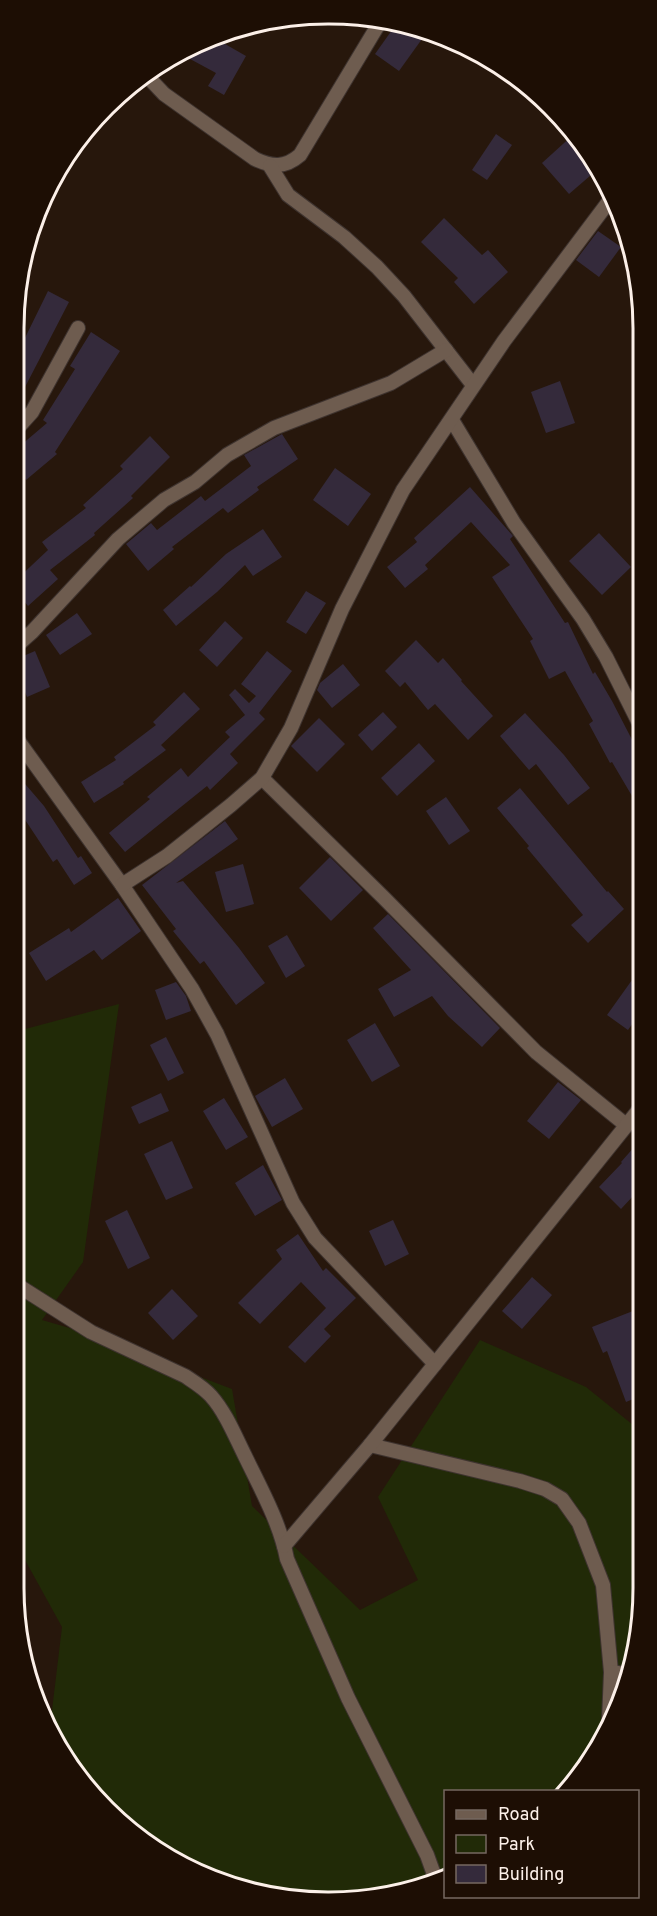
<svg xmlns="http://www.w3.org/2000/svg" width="657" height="1916" viewBox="0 0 657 1916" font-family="Overpass,sans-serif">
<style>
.green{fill:#212a07}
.building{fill:#342a3b}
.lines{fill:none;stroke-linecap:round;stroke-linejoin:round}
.street-casing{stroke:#3e332f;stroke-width:16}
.street{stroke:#6e5c4f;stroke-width:14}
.rim{fill:none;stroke:#fcf0e9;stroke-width:3}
</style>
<rect width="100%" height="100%" fill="#27170c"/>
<polygon class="green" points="119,1004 83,1262 42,1320 73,1329 232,1389 252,1506 360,1610 418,1580 378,1497 480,1340 586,1387 643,1433 643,1587 633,1669 590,1763 562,1791 446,1792 445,1876 410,1892 288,1900 189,1870 92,1795 50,1727 62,1627 14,1540 14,1032"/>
<g class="building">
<polygon points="397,23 410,24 427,32 399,71 375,54"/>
<polygon points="218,40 246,56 224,95 208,86 216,73 179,53"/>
<polygon points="496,134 512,145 487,180 472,170"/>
<polygon points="574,134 598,169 569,194 542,163"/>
<polygon points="444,218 482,255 488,250 508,272 474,304 454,282 458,278 421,242"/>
<polygon points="598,231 621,247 599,277 576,260"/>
<polygon points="48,291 69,302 23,391 14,386 14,354 20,341 23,342"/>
<polygon points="91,332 120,351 55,452 57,454 26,480 14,465 14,451 47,423 43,420 75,369 70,366"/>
<polygon points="560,381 575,423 546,433 531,392"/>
<polygon points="282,434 298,459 257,487 259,490 228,513 223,508 172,547 174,549 148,571 126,544 151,523 157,530 201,496 205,501 251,466 244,455"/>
<polygon points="150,436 170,457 131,496 133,498 94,533 95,535 50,570 58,579 28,606 14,589 14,582 48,550 42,542 86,508 83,505 123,469 120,466"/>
<polygon points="335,468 371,494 348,526 313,500"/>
<polygon points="470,487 513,536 510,539 565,623 568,622 593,674 595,672 612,701 642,759 642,813 612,762 610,763 589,724 593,721 565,671 549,679 530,641 533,639 492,577 510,565 471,522 425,565 428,569 405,588 387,567 417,542 414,538"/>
<polygon points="263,529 282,557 253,576 245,565 217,592 176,626 163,610 190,586 191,587 226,554"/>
<polygon points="599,533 631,567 602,595 569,561"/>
<polygon points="306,591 326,603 306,634 286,622"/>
<polygon points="77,613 92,634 60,655 46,635"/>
<polygon points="225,621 243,638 217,667 199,650"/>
<polygon points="416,640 438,663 443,658 462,680 461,681 493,716 468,740 435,704 428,710 405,682 400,687 385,671"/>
<polygon points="35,651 50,687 27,697 14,665 14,660"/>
<polygon points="267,651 292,671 259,713 265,719 230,754 238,763 210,790 207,786 125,852 109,833 150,799 147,797 181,768 188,777 230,737 225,732 245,715 229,695 235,689 249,703 256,696 241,684"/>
<polygon points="343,664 360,685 332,708 317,690 320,683"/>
<polygon points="184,692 200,709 161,745 166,750 123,782 124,784 94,803 81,782 116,760 114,757 156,725 153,722"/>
<polygon points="383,712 397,727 372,751 358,735"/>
<polygon points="525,713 564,755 590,788 568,805 536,764 529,770 500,736"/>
<polygon points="319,718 345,744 317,772 291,746"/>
<polygon points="419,743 435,761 397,796 381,778"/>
<polygon points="14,771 44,806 78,858 81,856 92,873 74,885 57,859 53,862 14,803"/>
<polygon points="520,788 607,892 608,891 624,909 588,943 571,925 583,915 527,848 529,846 497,808"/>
<polygon points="446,797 470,831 449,845 426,811"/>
<polygon points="225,821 238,839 176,883 183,881 239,948 265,983 236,1005 204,961 200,964 173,931 176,929 142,885"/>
<polygon points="330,857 363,890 331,921 299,888"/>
<polygon points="243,864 254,904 226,912 215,872"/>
<polygon points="118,898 141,931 102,960 94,950 46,981 29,953 69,928 71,932"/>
<polygon points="388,914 500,1028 482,1047 448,1016 432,996 394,1017 378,989 411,970 373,928"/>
<polygon points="287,935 305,966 286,978 268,946"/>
<polygon points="632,980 642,988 642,1010 628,1030 607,1015"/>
<polygon points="176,982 186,996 191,1011 166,1020 155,990"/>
<polygon points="375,1023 400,1066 372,1082 347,1040"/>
<polygon points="166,1037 184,1073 168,1081 150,1045"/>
<polygon points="285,1078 303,1109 272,1127 255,1096"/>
<polygon points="558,1082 581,1100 549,1139 527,1121"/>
<polygon points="161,1093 169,1111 139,1124 131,1107"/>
<polygon points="224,1098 248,1137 226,1150 203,1111"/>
<polygon points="643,1137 643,1181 632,1193 634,1195 621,1209 599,1187 622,1163 621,1162"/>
<polygon points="172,1141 193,1188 166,1200 144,1154"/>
<polygon points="263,1165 282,1200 255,1216 235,1183"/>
<polygon points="127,1210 150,1258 128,1269 105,1221"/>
<polygon points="393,1220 409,1254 385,1266 369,1231"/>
<polygon points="298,1234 323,1271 326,1268 356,1298 324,1329 331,1336 305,1363 288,1347 326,1308 301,1282 260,1324 238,1303 282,1259 276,1250"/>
<polygon points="532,1277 552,1295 522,1329 502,1311"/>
<polygon points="172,1289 198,1316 173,1340 148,1313"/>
<polygon points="638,1309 643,1321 643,1395 626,1402 607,1351 603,1353 592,1327"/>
</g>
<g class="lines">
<g class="street-casing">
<g id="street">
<path d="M147,76L164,94L255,159C272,167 285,168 300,155L380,22"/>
<polyline points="270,166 288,195 344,237 377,267 404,296 473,385"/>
<polyline points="452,420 514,523 583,619 606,657 642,729"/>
<polyline points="14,432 32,412 78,328"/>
<polyline points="14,648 32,632 118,539 164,500 195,482 227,455 274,428 391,383 446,350"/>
<polyline points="14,735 122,885 192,989 217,1034 293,1203 315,1238 435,1364"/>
<polyline points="262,778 384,898 536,1052 626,1125"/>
<polyline points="122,885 167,856 231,805 262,778 291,728 342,609 403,490 504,341 613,196"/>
<path d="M14,1283L91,1332L185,1376C194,1382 204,1388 211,1396C226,1413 235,1436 245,1456C261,1489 280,1523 287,1559L348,1698L427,1855L436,1880"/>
<polyline points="370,1445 520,1481 545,1489 562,1499 579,1523 603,1585 611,1672 609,1721"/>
<polyline points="284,1546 370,1445 642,1106"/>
<polyline points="611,1672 630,1675"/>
</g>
</g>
<use href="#street" class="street"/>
</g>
<path d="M0 0H657V1916H0ZM328 24H329A304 304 0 0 1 633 328V1588A304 304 0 0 1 329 1892H328A304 304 0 0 1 24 1588V328A304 304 0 0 1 328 24Z" fill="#1d0e04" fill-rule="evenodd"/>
<path class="rim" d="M328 24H329A304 304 0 0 1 633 328V1588A304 304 0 0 1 329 1892H328A304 304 0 0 1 24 1588V328A304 304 0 0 1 328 24Z"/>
<rect x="444" y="1790" width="195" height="108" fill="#1d0e04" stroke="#766860" stroke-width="1.5"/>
<rect x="456" y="1810" width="30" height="9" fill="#6e5c4f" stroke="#766860" stroke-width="1.5"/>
<text x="498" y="1820" font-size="18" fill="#fcf0e9">Road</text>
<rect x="456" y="1835" width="30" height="18" fill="#212a07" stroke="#766860" stroke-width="1.5"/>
<text x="498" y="1850" font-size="18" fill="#fcf0e9">Park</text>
<rect x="456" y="1865" width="30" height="18" fill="#342a3b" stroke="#766860" stroke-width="1.5"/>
<text x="498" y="1880" font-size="18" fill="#fcf0e9">Building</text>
</svg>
